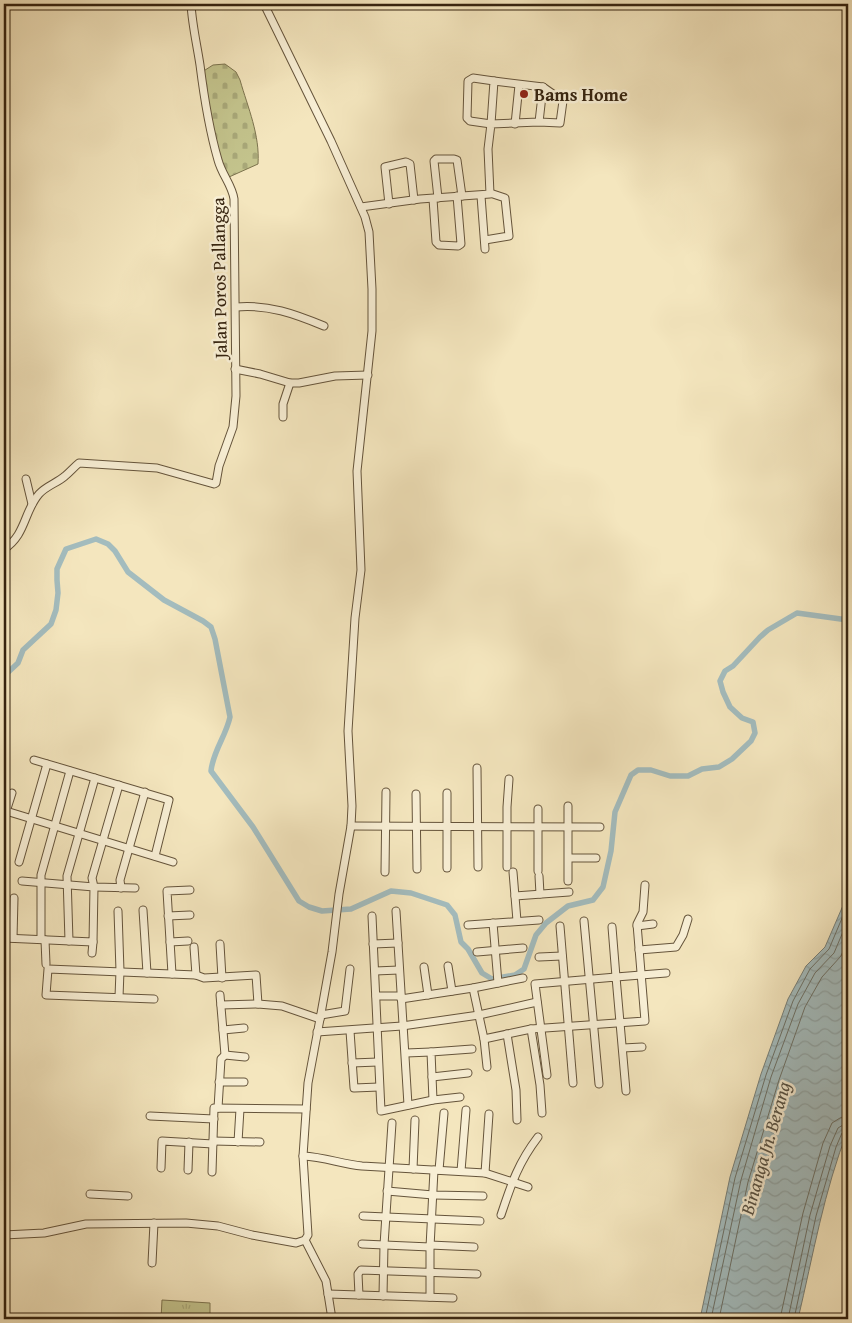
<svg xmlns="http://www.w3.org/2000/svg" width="852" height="1323" viewBox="0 0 852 1323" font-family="'Gentium Book Plus',serif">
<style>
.grass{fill:url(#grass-tufts);stroke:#7c734e}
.cemetery{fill:url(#cemetery-stones);stroke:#7c734e}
.water{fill:url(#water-waves);stroke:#777f78}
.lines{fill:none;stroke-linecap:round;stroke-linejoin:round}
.shore{stroke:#6c7066;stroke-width:1}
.canal{stroke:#a3bcbe;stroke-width:5.5}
.minor-casing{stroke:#65543b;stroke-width:9}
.minor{stroke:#f8efd5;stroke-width:7}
.poi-dot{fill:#8f2418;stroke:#f8efd5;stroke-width:2}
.labels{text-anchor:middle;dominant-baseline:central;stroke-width:5;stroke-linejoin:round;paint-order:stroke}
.poi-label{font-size:18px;font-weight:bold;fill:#35230f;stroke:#f8efd5;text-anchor:start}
.street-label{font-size:18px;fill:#35230f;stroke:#f8efd5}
.water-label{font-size:19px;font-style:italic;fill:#565144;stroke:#f8efd5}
</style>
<defs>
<pattern id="grass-tufts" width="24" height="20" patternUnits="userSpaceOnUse" patternTransform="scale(1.25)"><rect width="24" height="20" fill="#c3c38c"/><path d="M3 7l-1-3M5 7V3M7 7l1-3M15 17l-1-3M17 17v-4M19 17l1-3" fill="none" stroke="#a8a778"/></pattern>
<pattern id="cemetery-stones" width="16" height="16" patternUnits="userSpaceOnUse" patternTransform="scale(1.25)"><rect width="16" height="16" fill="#c3c38c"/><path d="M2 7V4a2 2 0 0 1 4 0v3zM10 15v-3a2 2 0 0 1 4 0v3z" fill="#a8a778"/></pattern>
<pattern id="water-waves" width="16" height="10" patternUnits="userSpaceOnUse" patternTransform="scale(1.25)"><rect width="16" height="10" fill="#a3bcbe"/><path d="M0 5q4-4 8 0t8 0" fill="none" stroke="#8da1a2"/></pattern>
</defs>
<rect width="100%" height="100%" fill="#f4e6be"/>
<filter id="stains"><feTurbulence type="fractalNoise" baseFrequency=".004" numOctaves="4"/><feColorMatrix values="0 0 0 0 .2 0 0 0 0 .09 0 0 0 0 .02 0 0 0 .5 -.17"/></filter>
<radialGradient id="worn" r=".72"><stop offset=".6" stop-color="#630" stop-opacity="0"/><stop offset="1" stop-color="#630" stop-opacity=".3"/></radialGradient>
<polygon class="grass" points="162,1300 210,1303 210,1319 161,1319"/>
<path class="cemetery" d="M225,64L236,72L240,80C248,108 260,135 258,164L229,177L226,176L217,148L202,72L213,65Z"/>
<path class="water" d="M848,894V1130C824,1190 813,1256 798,1319H700L730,1177L761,1074L788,999L806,966L825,947Z"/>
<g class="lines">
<g class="shore">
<polyline points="705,1319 735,1178 766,1075 793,1001 810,969 829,949 848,904"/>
<polyline points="711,1319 741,1180 771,1077 798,1004 815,973 834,953 848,920"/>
<polyline points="719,1319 748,1182 779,1080 805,1007 822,977 841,956 848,939"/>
<polyline points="780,1319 803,1213 823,1143 832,1123 840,1118 848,1116"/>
<polyline points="788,1319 810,1215 830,1146 838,1128 843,1125 848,1124"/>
<polyline points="794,1319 816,1216 836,1147 842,1133 848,1130"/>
</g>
<path class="canal" d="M4,676L18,663L23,650L51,624L56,610L58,593L57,580V569L66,549L96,539L108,544L115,551L128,572L164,600L203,621L211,627L215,639L230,717C226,736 213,751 211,771L253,827L299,901L309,907L322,911L351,909L391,891L411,893L447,905L455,915L461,942L468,949L482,973L492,979L515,975L524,969L536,935L546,923L568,906L593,900L603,887L611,851L615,812L631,775L638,770H651L670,776H688L702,769L719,767L732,759L751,741L755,733L753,722L742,718L730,707L723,692L720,681L725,671L733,666L760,637L768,630L797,613L848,620"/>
<g class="minor-casing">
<g id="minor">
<polygon points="473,78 494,81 491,124 470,121 467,118 468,81"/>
<polyline points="494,81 543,87"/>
<polyline points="515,124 519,85"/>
<polyline points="481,196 485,249"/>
<polyline points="438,198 434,161 436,159 454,159 457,160 462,196"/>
<polyline points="433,199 436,242 439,245 458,246 461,244 457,196"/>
<polyline points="389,204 385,167 406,162 410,164 414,200"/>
<polyline points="361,207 420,199 490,194 488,149 491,124 539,122 560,123 563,101 543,87 539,122"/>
<polyline points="485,240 509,236 505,198 490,193"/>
<path d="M236,307C268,304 295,314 324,326"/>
<polyline points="235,369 260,374 290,383 299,383 335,376 368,375"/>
<polyline points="283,417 283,404 290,383"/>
<polyline points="26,479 32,504"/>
<path d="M4,549C26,535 24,511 39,494C46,486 57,483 65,476C70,472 74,467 79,463L157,468L214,484L216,483L219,466L233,427L236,396L234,199C232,185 222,175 218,160C209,129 204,97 200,65C197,45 192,24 191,4"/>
<polyline points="34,760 169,800 155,856"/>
<polyline points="477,768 478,867"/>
<polyline points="119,785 92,878 94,887 135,888"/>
<polyline points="416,794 417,869"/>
<polyline points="568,806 568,881"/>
<polyline points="538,809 538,871"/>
<polyline points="6,811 173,862"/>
<polyline points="4,818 12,793"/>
<polyline points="351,826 600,827"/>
<polyline points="569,858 596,858"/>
<polyline points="19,862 47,764"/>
<polyline points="507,867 507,807 509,779"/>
<polyline points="447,868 447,793"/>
<polyline points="385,872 386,792"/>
<polyline points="513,872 517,921"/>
<polyline points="539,876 540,894"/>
<polyline points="121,888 120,880 145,792"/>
<polyline points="515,896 569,892"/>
<polyline points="143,910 147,973"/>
<polyline points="118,911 120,971 119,997"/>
<polyline points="396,911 408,1105"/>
<polyline points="168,916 190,915"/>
<polyline points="372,916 381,1111 433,1100 460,1097"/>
<polyline points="584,921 599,1084"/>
<polyline points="493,923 498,983"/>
<polyline points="468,925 539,920"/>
<polyline points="560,926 573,1083"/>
<polyline points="637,926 653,924"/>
<polyline points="612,927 616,977 666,973"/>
<polyline points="4,938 93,942 94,887 22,881"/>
<polyline points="13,938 14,898"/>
<polyline points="41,939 41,875 70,771"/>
<polyline points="45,940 46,964"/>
<polyline points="69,941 67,876 95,778"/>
<polyline points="170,942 188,941"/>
<polyline points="220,944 222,978"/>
<polyline points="373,944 398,943"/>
<polyline points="194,947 196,975"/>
<polyline points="639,950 676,947 683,935 688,919"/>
<polyline points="477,952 523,948"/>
<polyline points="92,953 93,942"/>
<polyline points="539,957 562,956"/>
<polyline points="448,966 452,991"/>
<polyline points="424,967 428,995"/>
<polyline points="375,971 399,970"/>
<polyline points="172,974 167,891 190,890"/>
<polyline points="473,988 484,1039 487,1067"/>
<polyline points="376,996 401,996"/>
<polyline points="154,999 46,995 48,969 196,975 204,978 256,975 258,1004"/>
<polyline points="401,999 473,988 523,978"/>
<polyline points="221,1005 258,1004 282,1006 320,1019"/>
<polyline points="321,1015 345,1011 350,969"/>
<polyline points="531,1029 540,1085 542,1113"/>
<polyline points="223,1030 244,1028"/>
<polyline points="350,1031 354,1088 379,1087"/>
<polyline points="317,1032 402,1026 479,1015 537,1002"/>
<polyline points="507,1034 516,1090 517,1120"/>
<polyline points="484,1039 531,1029 645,1021 637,924 643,912 645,885"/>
<polyline points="623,1048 642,1047"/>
<polyline points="406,1053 431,1052"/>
<polyline points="225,1055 245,1057"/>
<polyline points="352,1063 378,1062"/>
<polyline points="547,1075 535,984 616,977 626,1091"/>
<polyline points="432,1077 468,1073"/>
<polyline points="219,1082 244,1082"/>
<polyline points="433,1100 431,1052 472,1049"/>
<polyline points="218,1108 221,1059 225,1055 220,995"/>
<polyline points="150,1116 214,1119"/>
<polyline points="213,1141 260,1142"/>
<polyline points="238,1142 240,1109"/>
<path d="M303,1156C324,1157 342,1164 362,1166L485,1173L528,1187"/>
<polyline points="161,1168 162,1141 213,1144"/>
<polyline points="413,1169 415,1120"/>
<polyline points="188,1170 189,1142"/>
<polyline points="439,1170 444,1113"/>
<polyline points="461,1171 466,1110"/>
<polyline points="212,1172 214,1108 306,1109"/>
<polyline points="485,1173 489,1114"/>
<polyline points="387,1191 433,1195 483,1196"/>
<polyline points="90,1194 128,1196"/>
<path d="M501,1215C511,1185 518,1163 538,1137"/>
<polyline points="363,1216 480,1221"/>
<polyline points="4,1235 44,1233 86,1224 186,1223 218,1226 252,1235 296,1243 305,1240 308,1235 303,1156 308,1083 320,1019 332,952 339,894 351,826 352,806 348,731 355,618 361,570 357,471 372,331 372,289 369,232 365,217 331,141 264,4"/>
<polyline points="305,1240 326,1281 332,1319"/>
<polyline points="362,1244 430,1247"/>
<polyline points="430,1245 474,1247"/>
<polyline points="152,1263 154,1223"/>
<polyline points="328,1294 453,1298"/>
<polyline points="359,1295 358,1274 361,1270 477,1274"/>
<polyline points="383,1296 384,1245 392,1123"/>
<polyline points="430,1297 430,1247 434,1170"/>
</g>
</g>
<use href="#minor" class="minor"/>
</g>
<circle class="poi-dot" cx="524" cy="94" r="5"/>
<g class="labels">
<g class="poi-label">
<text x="534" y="94">Bams Home</text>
</g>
<g class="street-label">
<text transform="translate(219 278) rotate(-91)">Jalan Poros Pallangga</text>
</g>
<g class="water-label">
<text transform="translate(765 1148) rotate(-74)">Binanga Jn. Berang</text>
</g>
</g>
<rect width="852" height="1323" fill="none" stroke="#f4e6be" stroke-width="20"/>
<rect x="5" y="5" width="842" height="1313" fill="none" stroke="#35230f" stroke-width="2.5"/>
<rect x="10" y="10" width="832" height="1303" fill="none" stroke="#35230f"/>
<rect width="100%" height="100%" filter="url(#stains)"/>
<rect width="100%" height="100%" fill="url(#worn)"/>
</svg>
